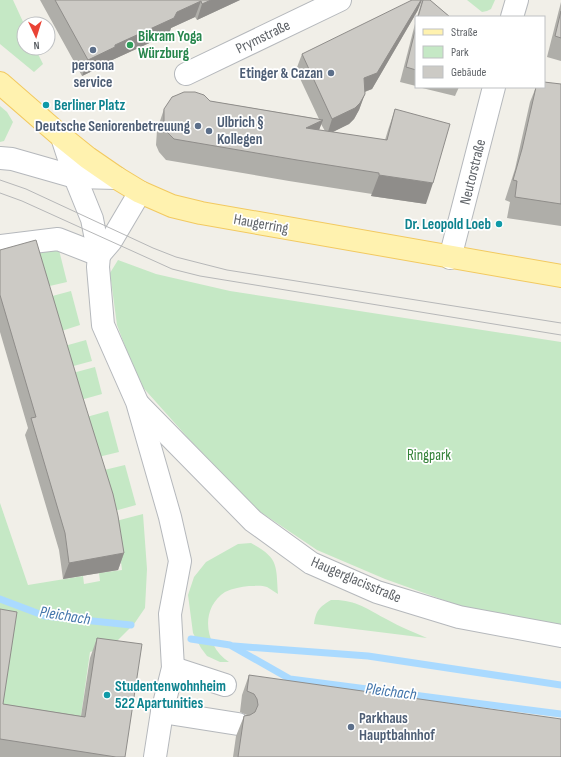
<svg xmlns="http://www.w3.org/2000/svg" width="561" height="757" viewBox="0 0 561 757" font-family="'Sofia Sans Condensed',sans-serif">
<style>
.green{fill:#c5e8c5}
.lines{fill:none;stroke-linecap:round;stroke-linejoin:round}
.stream{stroke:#aadaff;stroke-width:7}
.minor-casing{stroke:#b5b8bc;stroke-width:24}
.major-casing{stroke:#f2c960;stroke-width:24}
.minor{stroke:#fff;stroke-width:22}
.major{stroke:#fff2af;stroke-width:22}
.tram{stroke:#b6b7b8;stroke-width:1}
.wall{fill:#afaea9;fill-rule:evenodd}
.shaded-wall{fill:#8f8d8a}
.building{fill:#cccac5;stroke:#8f8d8a}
.leisure-dot{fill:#2e9e5b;stroke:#fff;stroke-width:1.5}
.service-dot{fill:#5c6f8a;stroke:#fff;stroke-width:1.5}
.culture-dot{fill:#0f9aa8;stroke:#fff;stroke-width:1.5}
.labels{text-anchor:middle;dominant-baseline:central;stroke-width:3.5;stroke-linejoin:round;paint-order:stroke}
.leisure-label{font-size:15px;font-weight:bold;fill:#27864d;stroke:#fff;text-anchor:start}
.street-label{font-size:15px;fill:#5f6368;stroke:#fff}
.service-label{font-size:15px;font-weight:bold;fill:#4e5e75;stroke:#fff;text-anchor:end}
.culture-label{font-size:15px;font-weight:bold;fill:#0d838f;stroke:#fff;text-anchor:start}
.park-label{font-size:15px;fill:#348238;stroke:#fff}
.water-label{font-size:16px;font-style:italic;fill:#4174aa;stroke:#fff}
</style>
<rect width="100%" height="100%" fill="#f1efe8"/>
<g class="green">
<polygon points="0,0 13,0 24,24 24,48 35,48 43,64 34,72 0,44"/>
<polygon points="467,0 495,0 491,9 487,11 482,12"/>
<polygon points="0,106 7,112 13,122 4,141 0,142"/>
<polygon points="58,246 67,282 41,288 32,253"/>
<polygon points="118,260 156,274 230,291 561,342 561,629 463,607 385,579 317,550 259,511 189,439 139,383 117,325 110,273"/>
<polygon points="71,291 80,325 55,333 45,298"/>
<polygon points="86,340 92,361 66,368 61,347"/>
<polygon points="95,367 102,394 77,401 69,374"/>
<polygon points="108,411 119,452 94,458 83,418"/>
<polygon points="125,465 136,505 111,512 100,471"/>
<polygon points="0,503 28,585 83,576 84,584 100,581 99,573 122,570 116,521 143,514 147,569 145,608 134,624 114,644 90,652 78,737 0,725"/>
<path d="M251,543C279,558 276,565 278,594C274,592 271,589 267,587C262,585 254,586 249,586C241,587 233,588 225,592C199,609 205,646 229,662H220L207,656L201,648L193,633L188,595L194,577L206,562L238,544Z"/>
<path d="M331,600C355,599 367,609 388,620C400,627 414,632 427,638L314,624C316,611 319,607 331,600Z"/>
</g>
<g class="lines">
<g class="stream">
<polyline points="0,599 45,616 131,625"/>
<polyline points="191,639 230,645 290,679 561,714"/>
<polyline points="234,646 368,656 561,685"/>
</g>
<g class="minor-casing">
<g id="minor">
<polyline points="512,17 517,0"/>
<polyline points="186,74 340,0"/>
<polyline points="62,137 75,177 92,219 99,255 98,267 103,325 137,402 170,517 180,561 170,614 173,668 162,712 155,757"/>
<polyline points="0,158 12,159 75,177 117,178"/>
<polyline points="0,246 58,239 99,255"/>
<polyline points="99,255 111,241 140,192"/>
<polyline points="450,258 494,87"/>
<polyline points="139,405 253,521 311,563 377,592 459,617 561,636"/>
<polyline points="173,668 225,685"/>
<polyline points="162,712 238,724"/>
</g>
</g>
<g class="major-casing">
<polyline id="major" points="0,83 62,137 88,158 117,178 140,192 172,206 201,213 561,276"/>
</g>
<use href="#minor" class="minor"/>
<use href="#major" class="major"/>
<g class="tram">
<polyline points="0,180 26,189 153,248 176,257 227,270 561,323"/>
<polyline points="0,193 22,201 172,269 200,276 561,335"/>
</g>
</g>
<g class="wall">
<polygon points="40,0 240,0 197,20 195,17 171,28 169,34 110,61 109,63 82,76"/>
<polygon points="422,0 430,0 450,17 417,17"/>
<polygon points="561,2 561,61 547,57"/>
<path d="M418,10L372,89L365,92L359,110L354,119L349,124L332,132L385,140L388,130L395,109L426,204L371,196L372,194L289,181L166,160L159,152L156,145L157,130L164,109L210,101L319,119L296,70L302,54ZM321,124L325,131L319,130Z"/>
<polygon points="416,20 416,86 400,82"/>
<polygon points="561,84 561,226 507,218 510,202 505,200 515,169 530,102 536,87 544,87"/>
<polygon points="418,87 459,87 455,96"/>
<polygon points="0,250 124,553 118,570 63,579 59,550 25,435 28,428 0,332"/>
<polygon points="0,609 3,704 81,716 90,658 97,638 125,757 0,757"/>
<polygon points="249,675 561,757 233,757 236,736 244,716 247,715 240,712 242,695"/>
</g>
<g class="shaded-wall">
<polygon points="211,0 240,0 197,20 202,4"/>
<polygon points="421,0 422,0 418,10 372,89 358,94 364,78"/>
<polygon points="201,1 195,17 171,28 169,34 110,61 109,63 82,76 88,60 177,12"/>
<polygon points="365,94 359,110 354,119 349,124 327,135 332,119"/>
<polygon points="323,120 315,140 306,128"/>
<polygon points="379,175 433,183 426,204 371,196"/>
<polygon points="124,553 118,570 63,579 69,563"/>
</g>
<g class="building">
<polygon points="55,0 211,0 202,4 201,1 177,12 174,18 115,45 115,47 88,60"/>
<polygon points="412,0 421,0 377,73 364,78 365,94 360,103 355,108 332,119 302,54"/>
<polygon points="423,0 430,0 450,17 418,17"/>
<polygon points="561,11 561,38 555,36"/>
<polygon points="416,27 416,70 406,67"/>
<polygon points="544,82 561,84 561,204 515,197 517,181 513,180 522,149 536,87 544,87"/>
<polygon points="184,92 195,92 204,95 210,101 323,120 306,128 387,140 395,109 450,124 433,183 379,175 379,173 297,160 174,139 166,131 164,124 164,109 172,97 177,95"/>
<polygon points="36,240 83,398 113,494 118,516 124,553 69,563 65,533 31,418 36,417 0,295 0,250"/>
<polygon points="0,609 17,612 3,704 85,717 97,638 142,644 125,757 116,757 0,739"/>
<polygon points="249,675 561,719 561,757 238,757 244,716 250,715 255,712 258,705 257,699 254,694 247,691"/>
</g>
<circle class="leisure-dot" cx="130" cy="45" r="4"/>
<g class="service-dot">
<circle cx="93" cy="50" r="4"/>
<circle cx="331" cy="73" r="4"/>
<circle cx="198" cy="126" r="4"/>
<circle cx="209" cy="131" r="4"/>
<circle cx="351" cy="727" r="4"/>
</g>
<g class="culture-dot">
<circle cx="46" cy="105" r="4"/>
<circle cx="499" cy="224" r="4"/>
<circle cx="107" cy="695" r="4"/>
</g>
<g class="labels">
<g class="leisure-label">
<text x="138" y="36">Bikram Yoga<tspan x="138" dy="17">Würzburg</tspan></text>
</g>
<g class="street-label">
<text transform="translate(263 37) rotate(-26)">Prymstraße</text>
<text transform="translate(473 172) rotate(-76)">Neutorstraße</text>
<text transform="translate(261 224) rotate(10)">Haugerring</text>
<text transform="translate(356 580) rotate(23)">Haugerglacisstraße</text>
</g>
<g class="service-label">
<text x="93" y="65" text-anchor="middle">persona<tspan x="93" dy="17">service</tspan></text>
<text x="323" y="73">Etinger &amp; Cazan</text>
<text x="217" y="122" text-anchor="start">Ulbrich §<tspan x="217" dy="17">Kollegen</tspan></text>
<text x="190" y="126">Deutsche Seniorenbetreuung</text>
<text x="359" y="718" text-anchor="start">Parkhaus<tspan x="359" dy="17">Hauptbahnhof</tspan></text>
</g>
<g class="culture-label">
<text x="54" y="105">Berliner Platz</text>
<text x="491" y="224" text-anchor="end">Dr. Leopold Loeb</text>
<text x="115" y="686">Studentenwohnheim<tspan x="115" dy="17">522 Apartunities</tspan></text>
</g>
<g class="park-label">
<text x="429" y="455">Ringpark</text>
</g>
<g class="water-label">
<text transform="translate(65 616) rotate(9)">Pleichach</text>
<text transform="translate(391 692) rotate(7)">Pleichach</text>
</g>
</g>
<rect x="415" y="16" width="130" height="72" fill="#ffffff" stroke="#bfc1c3"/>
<rect x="423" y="29" width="20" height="6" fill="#fff2af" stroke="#bfc1c3"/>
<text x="451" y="36" font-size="12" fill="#5f6368">Straße</text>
<rect x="423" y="46" width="20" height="12" fill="#c5e8c5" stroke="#bfc1c3"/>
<text x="451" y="56" font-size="12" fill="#5f6368">Park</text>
<rect x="423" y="66" width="20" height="12" fill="#cccac5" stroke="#bfc1c3"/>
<text x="451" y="76" font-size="12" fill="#5f6368">Gebäude</text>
<g transform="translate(36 36) rotate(176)"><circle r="19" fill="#ffffff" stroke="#bfc1c3"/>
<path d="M0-3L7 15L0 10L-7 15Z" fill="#ea4335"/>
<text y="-6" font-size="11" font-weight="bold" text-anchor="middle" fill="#5f6368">N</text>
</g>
</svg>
